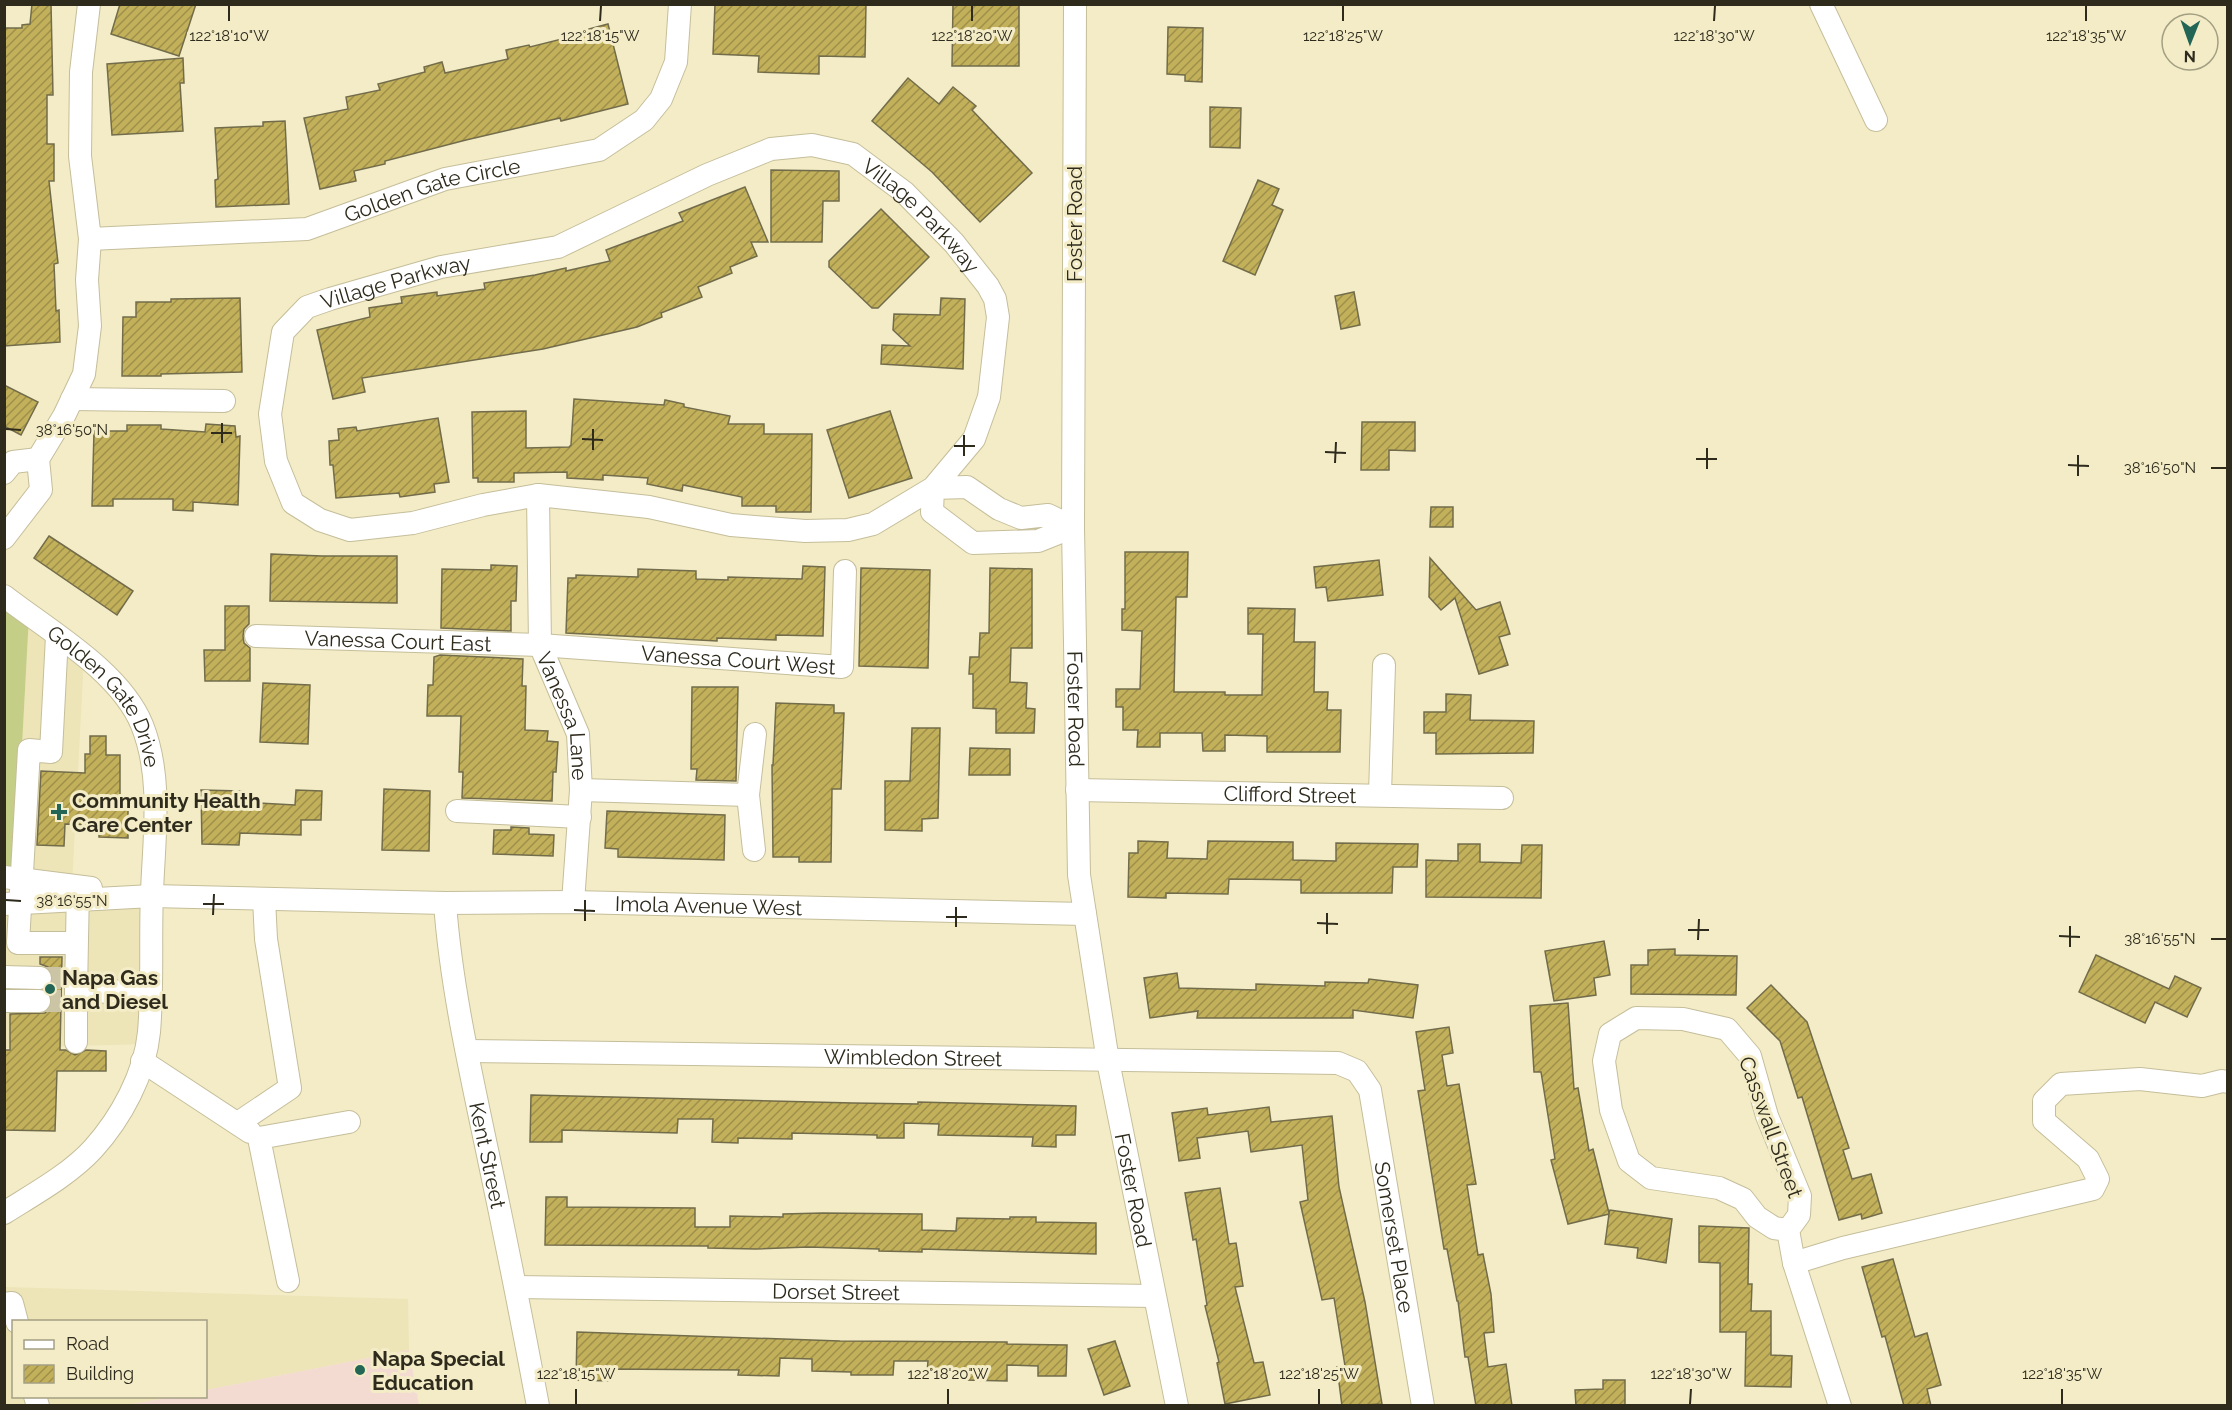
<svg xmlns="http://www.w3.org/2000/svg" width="2232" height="1410" viewBox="0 0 2232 1410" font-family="Raleway,sans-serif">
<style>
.built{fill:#ede4b7}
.education{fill:#f4dbd2}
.grass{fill:#c4ce87}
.building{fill:url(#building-hatch);stroke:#726c4b;stroke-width:1.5}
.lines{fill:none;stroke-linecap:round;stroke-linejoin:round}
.minor-tunnel{stroke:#ccc5a5;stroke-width:22;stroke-dasharray:22 11;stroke-linecap:butt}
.minor-casing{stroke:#c5be9a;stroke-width:24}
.minor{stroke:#fff;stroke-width:22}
.ticks{fill:none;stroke:#2e2b1d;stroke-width:2}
.poi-dot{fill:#246656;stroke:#f3ecc7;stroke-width:2}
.labels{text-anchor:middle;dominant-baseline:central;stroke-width:6;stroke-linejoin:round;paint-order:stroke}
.street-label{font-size:21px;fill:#2e2b1d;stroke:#f3ecc7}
.poi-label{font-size:21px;font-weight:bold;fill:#2e2b1d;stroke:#f3ecc7;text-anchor:start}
.ticks-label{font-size:15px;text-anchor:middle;fill:#2e2b1d;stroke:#f3ecc7;stroke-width:6;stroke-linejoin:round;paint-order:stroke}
</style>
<defs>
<pattern id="building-hatch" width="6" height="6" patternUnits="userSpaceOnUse" patternTransform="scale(1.5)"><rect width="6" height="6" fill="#c2b15a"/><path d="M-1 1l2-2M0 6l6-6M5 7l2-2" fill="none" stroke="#9e904a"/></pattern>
</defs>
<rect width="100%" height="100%" fill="#f3ecc7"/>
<g class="built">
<polygon points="29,615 84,657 72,885 15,877"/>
<polygon points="152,896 146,1044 5,1048 4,902"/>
<polygon points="5,1287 408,1299 409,1350 206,1390 206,1322 14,1322 14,1396 172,1397 127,1405 5,1406"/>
</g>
<polygon class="education" points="409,1350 419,1405 127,1405 172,1397 206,1396 206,1390"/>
<polygon class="grass" points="4,596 29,615 15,877 4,877"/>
<g class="building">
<polygon points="32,4 51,4 53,95 47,95 47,144 54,144 54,181 49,181 58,263 54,264 56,311 59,310 60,342 4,346 4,28 22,28 22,25 30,24"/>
<polygon points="120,4 196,4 179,56 111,34"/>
<polygon points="715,4 866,4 865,57 819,56 819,74 758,72 759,56 713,54"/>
<polygon points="953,4 1019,4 1019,66 952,66"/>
<polygon points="608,24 628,104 561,121 560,118 466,140 385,161 385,164 354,171 356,181 320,189 304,118 348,109 346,97 380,90 378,84 425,72 424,67 442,62 445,73 508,59 506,50 529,45 530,47 590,32 589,29"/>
<polygon points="1168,27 1203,28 1202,82 1185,81 1185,75 1167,74"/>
<polygon points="183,58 184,83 180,83 183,131 112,135 107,64"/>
<polygon points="908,78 939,104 953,87 976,106 972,110 1032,173 980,222 932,172 872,121"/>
<polygon points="1210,107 1241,108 1240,148 1210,147"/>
<polygon points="285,121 289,204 216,207 215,180 218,179 215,128 263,126 263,122"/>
<polygon points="771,170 839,171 839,201 823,201 822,242 771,242"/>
<polygon points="1258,180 1279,189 1272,205 1283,210 1255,275 1223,261"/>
<polygon points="745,187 768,242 751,242 757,256 730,267 732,273 698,287 702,297 661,313 662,317 637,327 543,349 362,378 365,392 333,399 317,330 370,317 369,308 402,303 401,297 437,292 437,296 485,289 484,283 535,275 566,268 566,271 610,261 606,250 683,221 679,213"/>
<polygon points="881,209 929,257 878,308 872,308 829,267 829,261"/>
<polygon points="1354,292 1360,325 1341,329 1335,296"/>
<polygon points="240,298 242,372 161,374 161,376 122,376 123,317 136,317 136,302 171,302 171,299"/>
<polygon points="941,298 965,299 963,369 881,364 882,345 910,346 893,330 894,314 940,315"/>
<polygon points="4,385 38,402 21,435 4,426"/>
<polygon points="574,399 664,405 665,400 684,404 684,407 730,416 728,424 764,424 764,434 812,434 811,512 776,512 776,506 742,506 742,497 683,485 682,491 647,484 648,478 603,475 603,480 567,478 567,472 514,473 514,482 478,482 478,478 473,478 472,412 526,411 526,448 569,447 571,445"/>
<polygon points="890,411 912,478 849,498 827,430"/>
<polygon points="438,418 449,482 434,484 435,492 400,497 399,493 336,498 333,465 330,465 329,441 339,440 338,429 356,427 357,431"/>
<polygon points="1362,422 1415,422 1415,451 1389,450 1389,470 1361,470"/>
<polygon points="206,424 235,426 236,437 240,436 238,505 193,502 193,511 173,510 173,499 113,499 113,506 92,506 94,431 127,431 127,425 161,425 161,429 205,432"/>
<polygon points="1431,507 1453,507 1453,527 1430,527"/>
<polygon points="49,536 133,591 117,615 34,558"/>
<polygon points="1125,552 1188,552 1187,597 1176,597 1174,692 1225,692 1225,695 1262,695 1263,634 1248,634 1248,608 1295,609 1294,642 1315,642 1314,692 1328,692 1327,710 1341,710 1340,752 1267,752 1267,736 1225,735 1225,751 1203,751 1202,733 1160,733 1160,747 1137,747 1138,730 1123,730 1123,707 1116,707 1116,689 1140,689 1142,631 1122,630 1122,609 1125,609"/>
<polygon points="271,554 322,556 397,556 397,603 270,601"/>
<polygon points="1430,558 1476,610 1500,602 1510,634 1499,637 1508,665 1479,674 1455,598 1441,610 1429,597"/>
<polygon points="1379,560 1383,595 1328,601 1326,587 1316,588 1314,567"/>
<polygon points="491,565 517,566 516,601 511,601 511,631 441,628 442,569 491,570"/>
<polygon points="803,566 825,567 823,636 776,635 776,640 717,638 717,641 566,633 568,578 576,578 576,575 638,577 638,569 696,571 696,579 728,580 728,577 802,579"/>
<polygon points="861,568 930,570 928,668 859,666"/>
<polygon points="990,568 1032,569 1032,648 1011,648 1010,682 1027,683 1026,708 1035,709 1034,733 996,733 996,709 973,708 973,674 969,674 970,657 979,657 980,633 989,633"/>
<polygon points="225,606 249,606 249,624 244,629 243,636 244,643 250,648 250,681 205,681 204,650 225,650"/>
<polygon points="440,655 523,659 522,686 526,686 525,730 548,731 547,741 558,742 556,772 553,772 552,801 462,798 463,772 459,772 461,716 427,716 428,685 433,685 434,657"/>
<polygon points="263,683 310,685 308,744 260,742"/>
<polygon points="692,687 738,687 736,781 696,780 697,769 691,769"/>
<polygon points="1446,694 1471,695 1470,720 1534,721 1533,753 1436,754 1436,733 1424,733 1424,712 1446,712"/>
<polygon points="776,703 834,705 834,713 844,713 841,789 832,789 831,862 799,862 799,857 773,857 772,765 773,765"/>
<polygon points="912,728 940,728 938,818 922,819 922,831 885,830 885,781 910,781"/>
<polygon points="90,736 106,736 106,755 120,755 120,798 128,798 128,838 99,837 99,825 65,824 64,846 37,845 41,771 85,773 85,754 90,754"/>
<polygon points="970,748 1010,749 1010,775 969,775"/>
<polygon points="384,789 430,791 429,851 382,850"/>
<polygon points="201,790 241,791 241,802 295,805 296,790 322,791 321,820 301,820 301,835 240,833 239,845 202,844"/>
<polygon points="607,811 725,815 724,860 618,857 618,849 605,848"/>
<polygon points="511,827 529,828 529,834 554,835 553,856 493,854 494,830 511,830"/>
<polygon points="1138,841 1168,842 1167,858 1207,859 1208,841 1293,842 1293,860 1336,861 1336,843 1418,844 1417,867 1393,867 1392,893 1301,893 1301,880 1229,879 1228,894 1166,893 1166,898 1128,897 1129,853 1138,853"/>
<polygon points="1458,844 1480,844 1480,862 1521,863 1522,845 1542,845 1541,898 1426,897 1426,860 1458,861"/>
<polygon points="1604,941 1610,975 1594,978 1596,995 1554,1001 1545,951"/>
<polygon points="1675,949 1675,955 1737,956 1736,995 1631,994 1631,965 1648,965 1648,950"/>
<polygon points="2096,955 2169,989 2175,976 2201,988 2187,1017 2155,1002 2145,1023 2079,992"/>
<polygon points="40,957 62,957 60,1050 66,1050 75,1055 86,1050 106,1051 106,1071 57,1071 55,1131 4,1130 4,1050 10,1050 10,1014 45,1013 50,1008 52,1002 51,995 46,990 52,985 52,972 48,967 40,964"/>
<polygon points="1177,973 1179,988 1256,990 1256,984 1325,986 1325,982 1368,983 1369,979 1418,985 1413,1018 1353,1010 1353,1018 1197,1018 1198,1011 1150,1018 1144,978"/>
<polygon points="1771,985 1807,1022 1849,1148 1843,1150 1852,1179 1871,1174 1882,1213 1862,1219 1861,1214 1839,1220 1802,1097 1798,1098 1780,1041 1747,1008"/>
<polygon points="1568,1003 1574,1089 1578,1088 1589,1151 1593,1149 1609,1213 1610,1210 1672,1219 1666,1263 1637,1258 1638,1248 1605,1244 1609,1214 1568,1224 1551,1160 1555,1159 1541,1072 1534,1072 1530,1006"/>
<polygon points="1449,1027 1453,1053 1442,1055 1447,1086 1459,1084 1476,1184 1467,1185 1478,1255 1483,1254 1491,1294 1494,1332 1484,1333 1488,1367 1506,1364 1512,1406 1476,1406 1468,1357 1465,1357 1458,1301 1457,1301 1447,1249 1444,1249 1418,1091 1425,1090 1416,1032"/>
<polygon points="531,1095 853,1103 918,1104 918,1102 1076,1106 1075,1135 1056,1135 1056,1147 1032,1146 1033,1137 938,1135 939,1124 904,1123 904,1138 877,1138 877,1135 792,1133 792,1139 738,1138 738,1143 712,1142 713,1119 678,1119 677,1133 562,1130 562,1142 530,1142"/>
<polygon points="1269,1107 1271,1122 1332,1116 1339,1187 1365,1302 1382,1404 1342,1406 1337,1367 1345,1366 1334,1298 1322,1300 1300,1202 1308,1200 1302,1145 1251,1152 1248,1131 1197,1138 1200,1158 1179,1161 1172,1113 1207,1108 1208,1115"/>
<polygon points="1220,1188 1229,1244 1236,1243 1243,1286 1235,1287 1254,1363 1263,1362 1270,1395 1225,1404 1217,1363 1219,1362 1205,1306 1207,1305 1196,1239 1193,1240 1185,1193"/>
<polygon points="546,1197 567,1197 567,1207 695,1208 695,1227 730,1227 730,1216 783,1217 783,1214 823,1213 922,1214 922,1230 956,1231 957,1218 1010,1219 1010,1217 1036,1217 1036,1222 1096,1223 1096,1254 922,1249 922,1252 879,1251 879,1249 808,1247 756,1249 708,1248 708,1246 545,1245"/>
<polygon points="1699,1226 1749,1228 1748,1284 1752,1284 1751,1311 1771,1311 1771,1355 1792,1356 1791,1387 1745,1386 1746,1332 1720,1332 1720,1263 1699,1262"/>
<polygon points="1893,1259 1915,1337 1927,1333 1941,1385 1927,1389 1931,1406 1904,1406 1885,1336 1882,1337 1862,1267"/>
<polygon points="577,1332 840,1341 1007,1342 1007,1344 1067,1345 1066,1376 1038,1376 1038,1366 1007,1365 1007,1381 964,1380 964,1373 927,1372 928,1361 894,1361 893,1375 851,1375 851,1372 812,1371 812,1359 780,1358 779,1376 738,1375 739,1370 608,1369 608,1381 576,1380"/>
<polygon points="1115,1341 1130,1386 1104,1395 1088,1349"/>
<polygon points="1603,1380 1625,1380 1625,1406 1576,1406 1575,1390 1603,1389"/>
</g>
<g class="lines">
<g class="minor-tunnel">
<polyline points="40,978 61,978"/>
<polyline points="39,1001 61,1001"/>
</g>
<g class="minor-casing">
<g id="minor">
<path id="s1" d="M89,4L81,72L80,156L90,239L307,229L445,179L599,150L644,120L661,99L676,62L680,4"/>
<path id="s2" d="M1075,4L1073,527L1079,875L1108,1061L1177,1406"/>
<polyline points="1821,4 1876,120"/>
<polyline points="72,399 224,401"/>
<polyline points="4,473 13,462 38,459"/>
<path id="s3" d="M538,495L540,645L578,734L581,790L573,902"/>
<path id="s4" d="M1073,527L1048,515L1021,518L999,509L967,487L933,488L873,524L848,530L805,531L731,525L649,507L538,495L483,505L413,523L350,530L320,520L293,503L276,461L270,414L283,332L307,307L330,299L441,267L558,247L707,175L771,149L812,145L853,154L904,192L954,243L988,286L995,299L998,317L989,397L974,439L933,488L932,512L973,543L1038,541L1073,527"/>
<polyline points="4,538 41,490 38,459 64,416 84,374 90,326 87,280 90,239"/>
<path id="s5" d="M4,596C49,631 120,671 142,725C163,777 154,837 152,892C150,938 153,986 149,1032C145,1074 121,1118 93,1149C69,1175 34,1194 4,1213"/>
<polyline points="57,636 51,752 29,750 18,943 75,943"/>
<path id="s6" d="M256,636L540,645L842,667L845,571"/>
<polyline points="581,790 748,795"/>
<path id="s7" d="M1077,790L1502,798"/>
<polyline points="1380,794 1384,665"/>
<polyline points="457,811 580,817"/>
<polyline points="754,850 748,795 755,734"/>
<polyline points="4,877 91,888"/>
<polyline points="78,887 76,992 150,991"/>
<path id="s8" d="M445,903C451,986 470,1069 487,1150C505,1235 522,1320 538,1406"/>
<path id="s9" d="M4,904L152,896L445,903L573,902L1085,914"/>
<polyline points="4,977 40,978"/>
<polyline points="4,1001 39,1001"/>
<polyline points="76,1042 76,992"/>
<path id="s10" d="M467,1051L1338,1063L1357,1071L1370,1090L1423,1406"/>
<polyline points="142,1061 250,1132"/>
<polyline points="238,1123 290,1088 266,939 264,899"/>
<polyline points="1788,1230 1774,1228 1757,1217 1743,1199 1719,1188 1651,1178 1629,1161 1611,1110 1604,1061 1610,1034 1636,1018 1683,1019 1727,1029 1750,1056 1767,1116 1800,1196 1799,1215 1788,1230 1794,1263 1840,1406"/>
<polyline points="1794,1263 1843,1248 2093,1189 2098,1179 2088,1159 2044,1121 2044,1101 2061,1084 2140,1079 2202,1086 2222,1081 2228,1082"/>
<polyline points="288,1281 259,1138 349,1122"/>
<path id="s11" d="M516,1287L1154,1296"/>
<polyline points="4,1304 12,1303 17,1322"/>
<polyline points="35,1396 38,1406"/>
</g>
</g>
<use href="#minor" class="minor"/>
</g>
<path class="ticks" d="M229,21V6M600,21L601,6M972,21V6M1343,21V6M1714,21L1715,6M2086,21V6M6,429L21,430M211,433H232M582,439L603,440M222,443V423M954,446H975M593,450V429M1325,452L1346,453M964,456V435M1696,459H1717M1335,463L1336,442M2068,465L2089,466M2211,468H2226M1707,469V448M2078,476V455M6,900L21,901M203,904H224M574,910L595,911M213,915L214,894M946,917H967M585,921V900M1317,923L1338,924M956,927V907M1688,930H1709M1327,934V913M2059,936L2080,937M2211,939H2226M1698,940L1699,919M2070,947V926M576,1404V1389M948,1404V1389M1319,1404V1389M1690,1404L1691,1389M2062,1404V1389"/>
<g class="poi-dot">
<path d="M56 803h6v6h6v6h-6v6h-6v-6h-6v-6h6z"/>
<circle cx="50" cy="989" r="6"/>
<circle cx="360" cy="1370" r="6"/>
</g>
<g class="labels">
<g class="street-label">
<text stroke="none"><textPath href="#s1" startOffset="585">Golden Gate Circle</textPath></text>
<text stroke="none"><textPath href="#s4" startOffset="1694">Village Parkway</textPath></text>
<text transform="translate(1074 224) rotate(-90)">Foster Road</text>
<text stroke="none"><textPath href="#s4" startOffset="1118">Village Parkway</textPath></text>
<text stroke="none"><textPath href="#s6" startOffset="142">Vanessa Court East</textPath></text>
<text stroke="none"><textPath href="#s6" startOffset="483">Vanessa Court West</textPath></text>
<text stroke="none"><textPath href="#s5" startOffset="146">Golden Gate Drive</textPath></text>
<text stroke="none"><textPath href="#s2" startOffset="705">Foster Road</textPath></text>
<text stroke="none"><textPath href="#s3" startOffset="226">Vanessa Lane</textPath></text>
<text stroke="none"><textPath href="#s7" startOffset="213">Clifford Street</textPath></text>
<text stroke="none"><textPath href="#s9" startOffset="705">Imola Avenue West</textPath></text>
<text stroke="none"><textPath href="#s10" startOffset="446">Wimbledon Street</textPath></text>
<text transform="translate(1771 1127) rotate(70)">Casswall Street</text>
<text stroke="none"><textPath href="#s8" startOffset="256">Kent Street</textPath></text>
<text stroke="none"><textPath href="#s2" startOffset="1191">Foster Road</textPath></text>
<text stroke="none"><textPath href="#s10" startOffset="1064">Somerset Place</textPath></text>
<text stroke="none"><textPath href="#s11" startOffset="320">Dorset Street</textPath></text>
</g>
<g class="poi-label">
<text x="72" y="800">Community Health<tspan x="72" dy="24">Care Center</tspan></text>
<text x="62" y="977">Napa Gas<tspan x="62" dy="24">and Diesel</tspan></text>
<text x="372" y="1358">Napa Special<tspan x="372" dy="24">Education</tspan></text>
</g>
</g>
<g class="ticks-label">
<text x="229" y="41">122°18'10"W</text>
<text x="600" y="41">122°18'15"W</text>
<text x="972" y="41">122°18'20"W</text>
<text x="1343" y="41">122°18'25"W</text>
<text x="1714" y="41">122°18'30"W</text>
<text x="2086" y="41">122°18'35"W</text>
<text x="72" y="435">38°16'50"N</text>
<text x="2160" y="473">38°16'50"N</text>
<text x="72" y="906">38°16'55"N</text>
<text x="2160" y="944">38°16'55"N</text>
<text x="576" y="1379">122°18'15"W</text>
<text x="948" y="1379">122°18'20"W</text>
<text x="1319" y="1379">122°18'25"W</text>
<text x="1691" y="1379">122°18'30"W</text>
<text x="2062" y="1379">122°18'35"W</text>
</g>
<rect width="2232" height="1410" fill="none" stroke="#2e2b1d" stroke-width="12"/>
<rect x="12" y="1320" width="195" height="78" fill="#f3ecc7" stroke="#a49f83" stroke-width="1.5"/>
<rect x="24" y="1340" width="30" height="9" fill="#ffffff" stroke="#a49f83" stroke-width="1.5"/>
<text x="66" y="1350" font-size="18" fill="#2e2b1d">Road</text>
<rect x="24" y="1365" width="30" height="18" fill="url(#building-hatch)" stroke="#a49f83" stroke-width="1.5"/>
<text x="66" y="1380" font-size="18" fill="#2e2b1d">Building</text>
<g transform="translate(2190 42) rotate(181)"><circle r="28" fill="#f3ecc7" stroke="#a49f83" stroke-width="1.5"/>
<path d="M0-4.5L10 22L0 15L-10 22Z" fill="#246656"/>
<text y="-9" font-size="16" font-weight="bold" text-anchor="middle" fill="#2e2b1d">N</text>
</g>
</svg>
